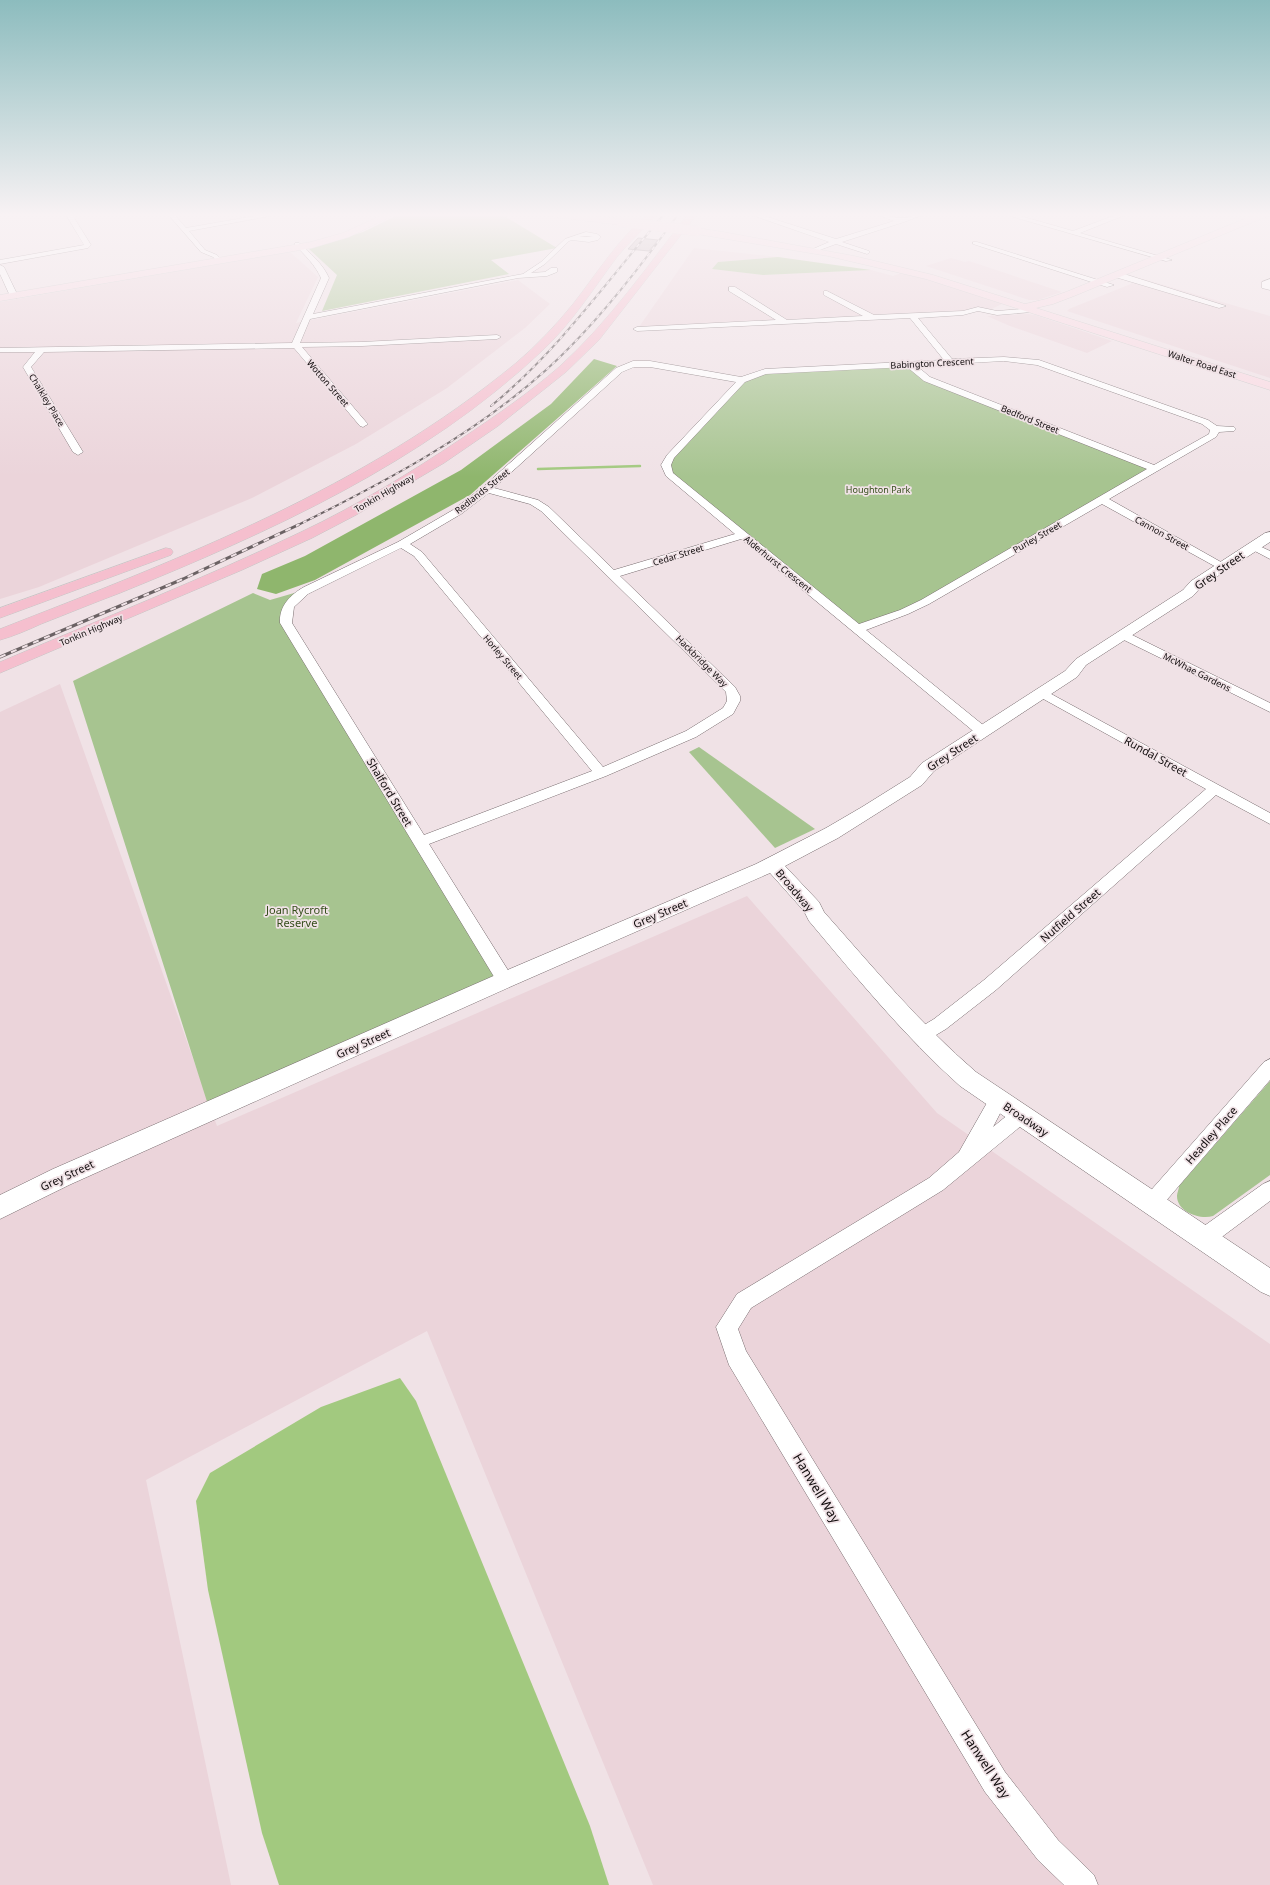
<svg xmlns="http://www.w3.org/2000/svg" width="1270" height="1885" viewBox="0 0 1270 1885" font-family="'Noto Sans',sans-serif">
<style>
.built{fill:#ebd4da}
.green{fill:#a7c490}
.forest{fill:#8fb66d}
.water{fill:#a2c97f}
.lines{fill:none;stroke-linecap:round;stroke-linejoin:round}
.stream{stroke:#a2c97f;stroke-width:2.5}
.building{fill:#c0b2b6;stroke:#8a7d81}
.minor-casing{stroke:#786c6f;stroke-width:1}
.tertiary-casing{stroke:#786c6f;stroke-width:1}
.primary-casing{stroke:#c6c5c5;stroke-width:1}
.motorway-casing{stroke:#c6c5c5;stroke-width:1}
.minor{fill:#fff;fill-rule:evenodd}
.tertiary{fill:#fff;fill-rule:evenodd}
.primary{fill:#f9d9e2;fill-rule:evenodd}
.motorway{fill:#f5bfce;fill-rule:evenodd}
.rail-far1-casing{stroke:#6b6264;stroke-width:2}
.rail-casing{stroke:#6b6264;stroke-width:3}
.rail-far1{stroke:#f0e2e6;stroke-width:1.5;stroke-dasharray:4;stroke-linecap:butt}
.rail{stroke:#f0e2e6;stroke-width:2;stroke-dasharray:6;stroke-linecap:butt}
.primary-bridge-casing{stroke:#c6c5c5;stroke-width:10;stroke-linecap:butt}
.primary-bridge{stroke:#f9d9e2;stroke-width:10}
.labels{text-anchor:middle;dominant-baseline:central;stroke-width:3.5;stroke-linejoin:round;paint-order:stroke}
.far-street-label{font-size:9px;fill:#120d0e;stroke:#f0e2e6}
.far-park-label{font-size:9px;fill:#344d1a;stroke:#f0e2e6}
.street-label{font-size:11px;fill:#120d0e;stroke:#f0e2e6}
.park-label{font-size:11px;fill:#344d1a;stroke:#f0e2e6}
.near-street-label{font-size:13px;fill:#120d0e;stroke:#f0e2e6}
</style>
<rect width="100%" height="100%" fill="#f0e2e6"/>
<g class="built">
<polygon points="694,248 778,257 718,262 713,269 763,275 871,270 893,276 904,272 1002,302 1002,304 987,311 639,327"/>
<polygon points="290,252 318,277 296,323 518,280 550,304 525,328 447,388 356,444 252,498 39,587 0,599 0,302"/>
<polygon points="951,258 965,262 969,261 1062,292 1038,300 1029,300 926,266"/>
<polygon points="1143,279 1270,316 1270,378 1067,311 1069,309"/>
<polygon points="1028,314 1035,315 1112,341 1087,353 1010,326 987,316"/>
<polygon points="60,684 217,1126 747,896 937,1113 1270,1344 1270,1885 653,1885 427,1331 146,1480 231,1885 0,1885 0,712"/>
</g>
<g class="green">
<polygon points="402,213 489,213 506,217 557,248 491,260 509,274 322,311 337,275 309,249 363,232"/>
<polygon points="778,257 871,270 763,275 712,269 718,262"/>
<polygon points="909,364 919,374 1154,469 925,602 857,629 669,474 670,457 742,380 757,374"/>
<polygon points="308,589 286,613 505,980 210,1111 73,681 253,593 270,600"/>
<polygon points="699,747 815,829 775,848 689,752"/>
<path d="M1270,1081V1175L1213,1216C1200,1220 1177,1212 1177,1196C1177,1193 1179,1189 1179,1186Z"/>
</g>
<polygon class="forest" points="594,359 617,366 470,495 315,580 276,594 257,589 262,574 305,556 461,470 551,404"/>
<polygon class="water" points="400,1378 416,1401 590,1826 609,1885 279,1885 262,1833 208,1590 196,1501 210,1473 321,1407"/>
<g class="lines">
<polyline class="stream" points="538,469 640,466"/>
</g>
<polygon class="building" points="638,238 658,240 649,251 628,249"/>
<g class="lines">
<g class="minor-casing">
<g id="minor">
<polygon points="65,213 71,213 91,245 88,248 0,264 0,260 84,245"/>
<polygon points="167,213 173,213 186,228 272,213 286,213 189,231 205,250 217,255 223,261 219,263 213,257 201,252"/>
<path d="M746,213H755L836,239L894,221L873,213C883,213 891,218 901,218C907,219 918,213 928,213L904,222L842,242L869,251V253L867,254L836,244L817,251H813V249L829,242Z"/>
<polygon points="1000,213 1010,213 1073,231 1121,213 1130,213 1080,233 1172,260 1166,261"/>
<path d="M586,232L597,234L601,237L598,240L589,242L572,240L569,241L545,264L531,273L545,272L551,268H557V272L547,276L518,278L310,319L300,343L362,342L497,335L501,337L497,339L362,346L302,347L366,422L368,424L363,427L360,426L294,348L44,352L31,367L83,452L78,455L73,452L23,367L35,352H0V348L292,343L321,278C316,266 304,254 295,245V243H299C310,253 323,264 329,278L313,314L523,274L541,262L565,239ZM586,236L593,237H579Z"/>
<polygon points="973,242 977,242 1114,285 1107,287 973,244"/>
<polygon points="0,265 4,267 18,296 17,298 10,296 0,274"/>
<polygon points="1115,273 1121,273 1226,306 1219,308 1115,277"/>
<polygon points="1270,279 1270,290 1262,288 1262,282"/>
<path d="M729,287H735L787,320L863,316L824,295V291H827L874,315L963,311L978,307L997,311L1035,308L1036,310L1032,312L997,315L978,311L963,315L918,318L952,359L1004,357L1039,360L1208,420L1217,426L1234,427L1236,429L1234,431L1219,432L1216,437L1109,499L1228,566L1222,569L1218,568L1102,504L929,604L908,614L866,630L988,729L990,732L988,735H978L741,539L620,576L735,687L740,696V701L733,714L696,737L606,776L429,844L511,975L513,980L511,985L505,987L499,985L280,623C279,606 290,595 304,587L398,542L453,510L483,487L616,368L633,361H650L741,377L765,369L944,360L910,318L637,331L633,329L637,327L776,320L729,291ZM1004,361L1037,365L1202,424L1210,430L1209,434L1154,465L930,377L917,366ZM634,367H650L736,382L667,455L661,465L666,476L735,534L614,570L549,507L538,500L494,488L622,372ZM907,367L924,381L1147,469L921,600L900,610L859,624L673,473L671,465L674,458L745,382L766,374ZM489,493L530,504L541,511L726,692L727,701L723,708L686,731L603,767L422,552L410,544L461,514ZM401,548L414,556L592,771L424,835L292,623L294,607L308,594Z"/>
<polygon points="1253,543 1270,551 1270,559 1249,548 1248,546 1249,544"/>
<polygon points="1124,631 1270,703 1270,712 1120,638 1118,635"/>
<polygon points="1042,689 1270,813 1270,824 1216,795 996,990 946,1029 926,1041 920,1043 914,1041 911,1036 914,1031 934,1019 984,980 1206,789 1038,696 1036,693 1038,690"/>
<polygon points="1270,1059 1270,1080 1159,1209 1152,1212 1145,1209 1142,1203 1145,1197 1264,1062"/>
<polygon points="998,1092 1004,1094 1007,1100 993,1127 1015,1109 1021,1107 1027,1109 1030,1115 1027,1121 943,1190 751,1308 738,1329 746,1351 1005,1772 1058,1840 1094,1875 1098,1885 1064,1885 1038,1860 985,1792 729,1365 716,1327 737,1294 929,1178 959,1152 992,1094"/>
<polygon points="1270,1181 1270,1201 1211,1245 1204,1248 1197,1245 1194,1238 1197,1231 1263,1184"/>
</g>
</g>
<g class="tertiary-casing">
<path id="tertiary" d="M1270,532V542L1201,587L1193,596L1086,665L1077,677L934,771L922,785L838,838L785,866L819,902L824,912C873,967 920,1024 976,1072L1270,1268V1296L1261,1292L960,1086C904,1036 857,978 809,921L804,911L770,873L512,986L69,1185L0,1219V1195L53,1169L498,974L756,864L826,828L862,807L910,777L922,763L1065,671L1076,659L1183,590L1191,581L1265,533Z"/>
</g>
<g class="primary-casing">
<g id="primary">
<polygon points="387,213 398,213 349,237 312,248 0,301 0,295 311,242 343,233"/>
<polygon points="543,213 569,213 621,219 625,222 621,225 547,216"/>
<polygon points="1259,213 1270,213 1270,215 1074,296 1053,304 1036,308 1270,382 1270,390 926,279 828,256 697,234 692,231 697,228 723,232 854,256 933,275 1025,304 1046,299 1066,292"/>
</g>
</g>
<g class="motorway-casing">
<g id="motorway">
<path d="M649,213H658C645,228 630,241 617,257C593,289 572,323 542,351C423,463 270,532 120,593C93,603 67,614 41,624C28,630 14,636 0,640V629C182,558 363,489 516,363C537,345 556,325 573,304C598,272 618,239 649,213Z"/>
<path d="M689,213H698L599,340L566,372L498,426L444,463L356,515L312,538L242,570L0,673V662C101,619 203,579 301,532C356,506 410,473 461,439C494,417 529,393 559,367C609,322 648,265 689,213Z"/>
<polygon points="166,548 171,549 173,552 171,555 0,618 0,608"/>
</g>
</g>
<use href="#minor" class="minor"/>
<use href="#tertiary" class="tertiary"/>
<use href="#primary" class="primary"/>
<use href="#motorway" class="motorway"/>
<g class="rail-far1-casing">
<g id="rail-far1">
<path d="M491,406C559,350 608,280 665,213"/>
<path d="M296,526C383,483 474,435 546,370C594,327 642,265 679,213"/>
</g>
</g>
<g class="rail-casing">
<polyline id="rail" points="0,657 183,579 298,525"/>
</g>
<use href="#rail-far1" class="rail-far1"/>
<use href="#rail" class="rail"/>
<g class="primary-bridge-casing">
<polyline id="primary-bridge" points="621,222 697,231"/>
</g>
<use href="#primary-bridge" class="primary-bridge"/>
</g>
<linearGradient id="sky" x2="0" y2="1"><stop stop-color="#8cbcbe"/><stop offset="0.45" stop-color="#f8f2f4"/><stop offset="1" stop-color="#f8f2f4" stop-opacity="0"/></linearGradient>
<rect width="1270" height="477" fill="url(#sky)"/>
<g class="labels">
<g class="far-street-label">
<text transform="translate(932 363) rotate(-3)">Babington Crescent</text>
<text transform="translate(1202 364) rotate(18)">Walter Road East</text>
<text transform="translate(328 383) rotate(49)">Wotton Street</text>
<text transform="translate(47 400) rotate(59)">Chalkley Place</text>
<text transform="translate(1030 419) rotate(22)">Bedford Street</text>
<text transform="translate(482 491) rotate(-38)">Redlands Street</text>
<text transform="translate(384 493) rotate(-30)">Tonkin Highway</text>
<text transform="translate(1162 533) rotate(29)">Cannon Street</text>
<text transform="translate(1037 537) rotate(-30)">Purley Street</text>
<text transform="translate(678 555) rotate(-17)">Cedar Street</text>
<text transform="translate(778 564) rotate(39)">Alderhurst Crescent</text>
<text transform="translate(91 630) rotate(-23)">Tonkin Highway</text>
<text transform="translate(503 657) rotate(50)">Horley Street</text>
<text transform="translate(702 661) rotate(45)">Hackbridge Way</text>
<text transform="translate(1197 672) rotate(27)">McWhae Gardens</text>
</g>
<g class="far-park-label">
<text x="878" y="489">Houghton Park</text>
</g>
<g class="street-label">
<text transform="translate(1219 570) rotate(-35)">Grey Street</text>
<text transform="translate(952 752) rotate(-33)">Grey Street</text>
<text transform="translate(1156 756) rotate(29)">Rundal Street</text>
<text transform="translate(390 792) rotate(59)">Shalford Street</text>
<text transform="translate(795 890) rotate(50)">Broadway</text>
<text transform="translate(660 913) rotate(-23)">Grey Street</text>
<text transform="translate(1070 915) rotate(-41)">Nutfield Street</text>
<text transform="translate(363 1043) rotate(-24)">Grey Street</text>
<text transform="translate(1026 1119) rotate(34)">Broadway</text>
<text transform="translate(1211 1135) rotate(-49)">Headley Place</text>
<text transform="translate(67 1175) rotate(-25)">Grey Street</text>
</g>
<g class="park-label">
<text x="297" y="909">Joan Rycroft<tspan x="297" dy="13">Reserve</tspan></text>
</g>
<g class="near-street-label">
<text transform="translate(817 1488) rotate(59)">Hanwell Way</text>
<text transform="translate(986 1764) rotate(57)">Hanwell Way</text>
</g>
</g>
</svg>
